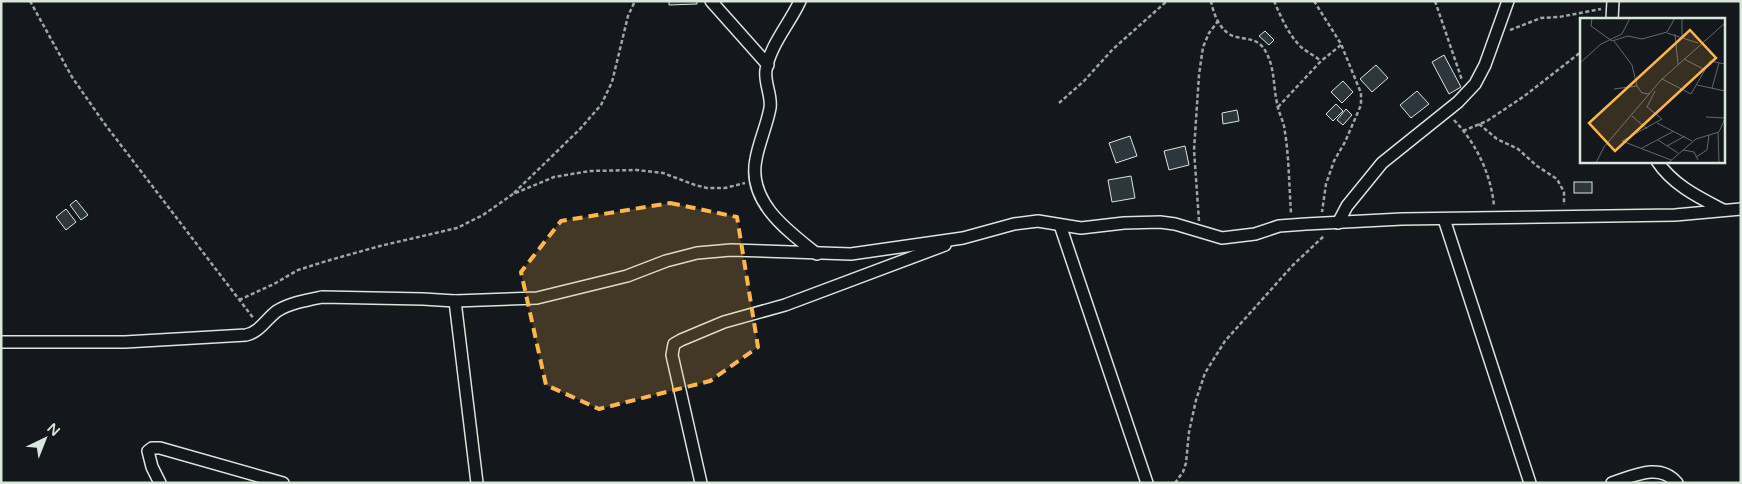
<svg xmlns="http://www.w3.org/2000/svg" width="1742" height="484" viewBox="0 0 1742 484" font-family="'Varela Round',sans-serif">
<style>
.building{fill:#2c363c;stroke:#d8e6dc}
.lines{fill:none;stroke-linecap:round;stroke-linejoin:round}
.street-casing{stroke:#d8e6dc;stroke-width:14}
.path{stroke:#9da8a2;stroke-width:2.5;stroke-dasharray:4 2.5;stroke-linecap:butt}
.street{stroke:#14181c;stroke-width:11}
.marked{fill:#ffb74d;fill-opacity:0.2;stroke:#ffb74d;stroke-width:4;stroke-dasharray:10 6;stroke-linejoin:round}
.inset-road{fill:none;stroke:#626a69;stroke-width:1}
.view{fill:#ffb74d;fill-opacity:0.15;stroke:#ffb74d;stroke-width:2.5}
.inset-edge{fill:none;stroke:#d8e6dc;stroke-width:2.5}
</style>
<rect width="100%" height="100%" fill="#14181c"/>
<g class="building">
<polygon points="669,1 697,1 697,4 669,5"/>
<polygon points="1265,31 1274,40 1269,45 1259,36"/>
<polygon points="1444,55 1461,87 1449,94 1432,62"/>
<polygon points="1376,65 1388,78 1372,92 1360,79"/>
<polygon points="1343,81 1353,92 1342,103 1331,92"/>
<polygon points="1417,91 1429,104 1411,118 1400,105"/>
<polygon points="1336,104 1343,111 1333,121 1326,114"/>
<polygon points="1346,109 1352,115 1343,125 1337,120"/>
<polygon points="1237,110 1239,121 1223,124 1222,113"/>
<polygon points="1130,136 1137,156 1116,163 1109,143"/>
<polygon points="1185,146 1189,165 1169,170 1164,151"/>
<polygon points="1131,176 1135,198 1112,202 1108,180"/>
<rect x="1574" y="182" width="18" height="11"/>
<polygon points="76,200 88,215 81,220 70,205"/>
<polygon points="66,209 76,222 66,230 56,217"/>
</g>
<g class="lines">
<g class="street-casing">
<g id="street">
<polyline points="711,1 768,65"/>
<path d="M800,1C790,23 770,45 766,70C764,83 772,95 770,108C767,125 759,142 756,159C747,202 788,231 817,254"/>
<polyline points="1612,19 1613,1"/>
<path d="M1657,161C1673,185 1698,197 1723,210"/>
<polyline points="1444,219 1530,483"/>
<polyline points="1338,223 1347,206 1382,163 1458,102 1475,84 1485,65 1508,1"/>
<polyline points="1060,225 1147,483"/>
<polyline points="455,301 477,483"/>
<path d="M1,342H125L246,335C260,332 266,319 277,311C290,303 307,300 322,297L423,299L455,301L537,298L627,276L666,261L697,253L731,250L851,254L963,238L1014,224L1038,221L1081,228L1124,223L1160,222L1175,224L1222,238L1255,234L1279,226L1306,224L1402,219L1675,215L1741,209"/>
<polyline points="160,483 152,467 148,451 152,448 160,448 283,483"/>
<polyline points="701,483 672,355 674,344 681,340 724,322 785,305 945,245"/>
<path d="M1612,483C1633,476 1660,462 1677,483"/>
</g>
</g>
<g class="path">
<polyline points="30,1 72,77 104,123 254,319"/>
<path d="M1211,1C1213,13 1220,31 1233,36C1246,40 1258,37 1266,52C1275,69 1273,85 1277,103C1278,111 1282,118 1284,126C1289,154 1289,184 1291,213"/>
<path d="M1274,1C1281,17 1288,34 1301,47C1307,52 1315,56 1321,61"/>
<polyline points="1314,1 1341,44 1361,93 1361,105 1345,142 1334,161 1326,184 1322,212"/>
<polyline points="1435,1 1462,80"/>
<polyline points="1510,30 1541,18 1559,17 1601,9"/>
<polyline points="1059,103 1084,81 1113,49 1167,1"/>
<polyline points="1278,107 1321,61 1341,45"/>
<path d="M1454,120C1476,143 1491,174 1494,206"/>
<polyline points="1479,124 1497,139 1518,149 1537,166 1557,179 1564,192 1564,205"/>
<polyline points="1463,131 1487,121 1523,97 1581,52"/>
<polyline points="514,193 580,129 601,105 612,82 628,16 635,1"/>
<polyline points="1199,221 1194,150 1199,75 1203,47 1209,33 1218,21"/>
<polyline points="239,300 274,284 298,270 330,260 380,246 457,228 483,215 513,194 554,177 590,171 636,170 663,173 695,185 707,188 725,188 745,183"/>
<polyline points="1175,483 1183,472 1186,463 1189,432 1196,400 1205,373 1225,341 1293,265 1325,235"/>
</g>
<use href="#street" class="street"/>
</g>
<path class="marked" d="M670,203L737,217L758,347L710,381L599,409L546,385L521,272L561,221Z"/>
<g transform="translate(1580 18)">
<rect width="145" height="145" fill="#14181c"/>
<path class="inset-road" d="M12,0L11,8L32,23M102,0V19M87,15L118,25M95,16L98,46M32,23L48,18L62,21L87,14L95,0M34,23L52,47L57,68L62,75L69,76M104,41L125,52M0,45L21,26L42,16L50,0M82,61L111,76L130,43L145,46M117,67L145,73M132,70L139,45M34,71L57,68M75,73L67,89L82,101L42,123L91,142M52,98L67,111M126,99L145,100M77,105L112,123M138,114L139,145M78,122L98,135M87,128L105,118M62,130L94,113M103,132L114,134L118,142M116,139L127,132L129,117M16,145L24,129L81,62L145,5M88,145L116,121L139,114L145,100"/>
<path class="view" d="M110,12L136,40L35,133L9,105Z"/>
<rect width="145" height="145" class="inset-edge"/>
</g>
<rect width="1742" height="484" fill="none" stroke="#d8e6dc" stroke-width="5"/>
<g transform="translate(45 439) rotate(43)" stroke="#14181c" stroke-width="4" paint-order="stroke">
<path d="M0-4L9 19L0 12L-9 19Z" fill="#d8e6dc"/>
<text y="-8" font-size="14" font-weight="bold" text-anchor="middle" fill="#d8e6dc">N</text>
</g>
</svg>
